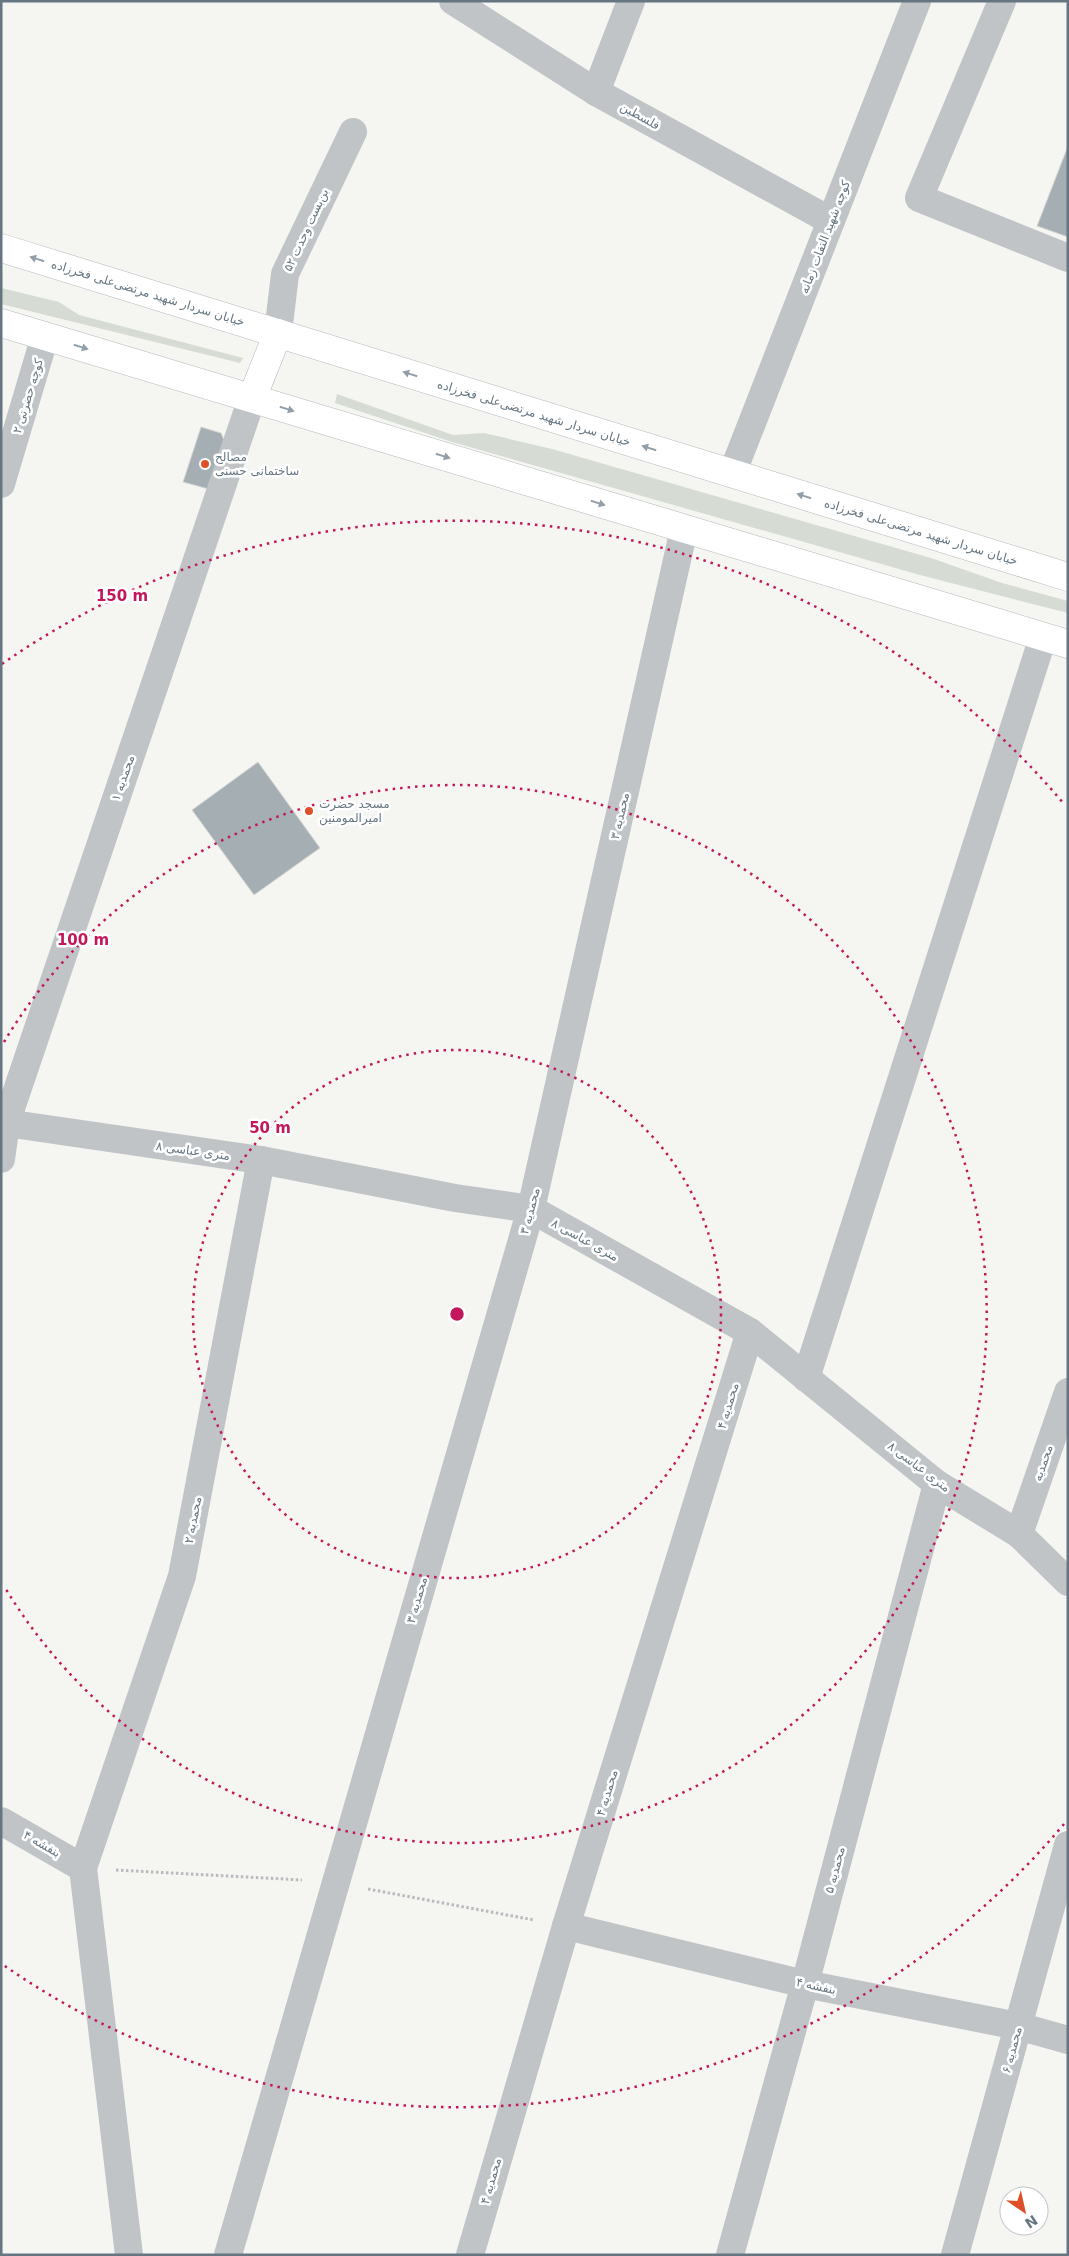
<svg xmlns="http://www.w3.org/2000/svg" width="1069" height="2256" viewBox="0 0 1069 2256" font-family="'DejaVu Sans','Noto Naskh Arabic',sans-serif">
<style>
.green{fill:#d6dcd3}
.building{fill:#a5aeb3;stroke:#d7d7d4}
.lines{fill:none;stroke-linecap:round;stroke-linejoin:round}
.major-casing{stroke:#b3b8bb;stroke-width:29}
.path{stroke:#b8bbbd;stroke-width:3;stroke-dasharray:2.5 2.5;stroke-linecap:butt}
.minor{stroke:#c0c4c7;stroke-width:28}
.major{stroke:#fff;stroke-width:28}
.oneway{fill:#939fa8}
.ring{fill:none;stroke:#c2185b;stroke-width:2.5;stroke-dasharray:2.5 5}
.poi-dot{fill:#de5029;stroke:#fff;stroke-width:2}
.labels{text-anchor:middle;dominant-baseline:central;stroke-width:5;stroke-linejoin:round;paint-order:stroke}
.street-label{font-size:12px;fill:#657682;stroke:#fff}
.poi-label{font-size:12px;fill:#657682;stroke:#fff;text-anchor:start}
.centre{fill:#c2185b;stroke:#fff;stroke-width:2.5}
.ring-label{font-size:15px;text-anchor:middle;font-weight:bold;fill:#c2185b;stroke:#fff;stroke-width:5;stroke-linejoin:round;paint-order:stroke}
</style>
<rect width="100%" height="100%" fill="#f5f5f2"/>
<g class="green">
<polygon points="1,288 59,302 79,315 243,358 240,363 1,304"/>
<polygon points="337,394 453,435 484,433 552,449 931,558 1002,583 1068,601 1068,613 920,575 452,442 335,403"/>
</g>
<g class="building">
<polygon points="1068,146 1068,237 1037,226"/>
<polygon points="201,427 221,433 226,445 212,490 183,482"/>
<polygon points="258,762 320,848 254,895 192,810"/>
</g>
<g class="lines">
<g class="major-casing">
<g id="major">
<polyline points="1,248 1068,577"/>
<polyline points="1,323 1068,644"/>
<polyline points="252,398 278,333"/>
</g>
</g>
<g class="path">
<polyline points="116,1870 302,1880"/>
<polyline points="368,1889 534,1920"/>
</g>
<g class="minor">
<polyline points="453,1 596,92 831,221"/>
<polyline points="1002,1 919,198 1068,258"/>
<polyline points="596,92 631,1"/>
<polyline points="278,333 285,274 353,132"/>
<polyline points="732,474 917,1"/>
<polyline points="1,484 45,336"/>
<polyline points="6,1123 261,1160 455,1198 531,1209 750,1332 937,1484 1019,1534 1068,1582"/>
<polyline points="1,1159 6,1123 252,398"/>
<polyline points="806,1378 1043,637"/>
<polyline points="1019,1534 1068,1392"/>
<polyline points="1,1821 83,1868"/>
<polyline points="566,1926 805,1984 1018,2026 1068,2040"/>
<polyline points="129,2255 83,1868 182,1576 261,1160"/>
<polyline points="228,2255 531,1209 684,529"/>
<polyline points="470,2255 566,1926 750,1332"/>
<polyline points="730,2255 805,1984 937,1484"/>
<polyline points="955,2255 1068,1845"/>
</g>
<use href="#major" class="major"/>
</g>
<defs><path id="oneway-solid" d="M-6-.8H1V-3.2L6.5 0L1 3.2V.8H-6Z" transform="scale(1.25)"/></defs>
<g class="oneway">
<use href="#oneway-solid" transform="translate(37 259) rotate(-163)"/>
<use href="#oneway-solid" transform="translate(81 347) rotate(17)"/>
<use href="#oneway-solid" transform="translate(410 374) rotate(-163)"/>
<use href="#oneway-solid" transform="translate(287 409) rotate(17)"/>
<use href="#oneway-solid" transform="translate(649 448) rotate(-163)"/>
<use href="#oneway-solid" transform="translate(443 456) rotate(17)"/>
<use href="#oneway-solid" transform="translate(804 496) rotate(-163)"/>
<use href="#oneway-solid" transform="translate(598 503) rotate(17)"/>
</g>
<g class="ring">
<circle cx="457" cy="1314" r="264"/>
<path d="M4 1042A529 529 0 1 1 4 1586"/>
<path d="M1064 1824A793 793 0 0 1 2 1964M2 664A793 793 0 0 1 1064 804"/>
</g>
<g class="poi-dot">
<circle cx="205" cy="464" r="5"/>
<circle cx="309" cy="811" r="5"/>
</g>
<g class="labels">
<g class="street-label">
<text transform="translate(640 116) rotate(29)">فلسطین</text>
<text transform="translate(306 230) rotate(-65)">بن‌بست وحدت ۵۲</text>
<text transform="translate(825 237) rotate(-69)">کوچه شهید التفات زمانه</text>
<text transform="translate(148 293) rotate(17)">خیابان سردار شهید مرتضی‌علی فخرزاده</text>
<text transform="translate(28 396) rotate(-73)">کوچه حضرتی ۲</text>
<text transform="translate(534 413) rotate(17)">خیابان سردار شهید مرتضی‌علی فخرزاده</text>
<text transform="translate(921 532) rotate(17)">خیابان سردار شهید مرتضی‌علی فخرزاده</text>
<text transform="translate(123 778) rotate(-71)">محمدیه ۱</text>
<text transform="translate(620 816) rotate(-77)">محمدیه ۳</text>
<text transform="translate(193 1151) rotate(8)">۸ متری عباسی</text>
<text transform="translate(530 1211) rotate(-75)">محمدیه ۳</text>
<text transform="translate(585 1240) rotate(29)">۸ متری عباسی</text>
<text transform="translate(728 1406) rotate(-73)">محمدیه ۴</text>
<text transform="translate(1043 1463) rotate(-71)">محمدیه</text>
<text transform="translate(919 1467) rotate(37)">۸ متری عباسی</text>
<text transform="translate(193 1520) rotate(-79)">محمدیه ۲</text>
<text transform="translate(417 1600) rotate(-74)">محمدیه ۳</text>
<text transform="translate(607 1793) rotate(-73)">محمدیه ۴</text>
<text transform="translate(42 1844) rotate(30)">بنفشه ۴</text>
<text transform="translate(835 1870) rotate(-75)">محمدیه ۵</text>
<text transform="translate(816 1986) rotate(12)">بنفشه ۴</text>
<text transform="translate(1012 2050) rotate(-75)">محمدیه ۶</text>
<text transform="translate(491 2181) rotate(-74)">محمدیه ۴</text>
</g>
<g class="poi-label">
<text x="215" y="457">مصالح<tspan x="215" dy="14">ساختمانی حسنی</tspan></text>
<text x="319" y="804">مسجد حضرت<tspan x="319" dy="14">امیرالمومنین</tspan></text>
</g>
</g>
<circle cx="457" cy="1314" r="8" class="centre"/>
<g class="ring-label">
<text x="122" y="601">150 m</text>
<text x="83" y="945">100 m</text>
<text x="270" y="1133">50 m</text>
</g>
<rect width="1069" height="2256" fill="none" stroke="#657682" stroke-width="5"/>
<g transform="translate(1024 2211) rotate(146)"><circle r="24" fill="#ffffff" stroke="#c1c8cd"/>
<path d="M0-4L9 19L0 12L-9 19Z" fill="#de5029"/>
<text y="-8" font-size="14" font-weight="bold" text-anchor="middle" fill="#657682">N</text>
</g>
</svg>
